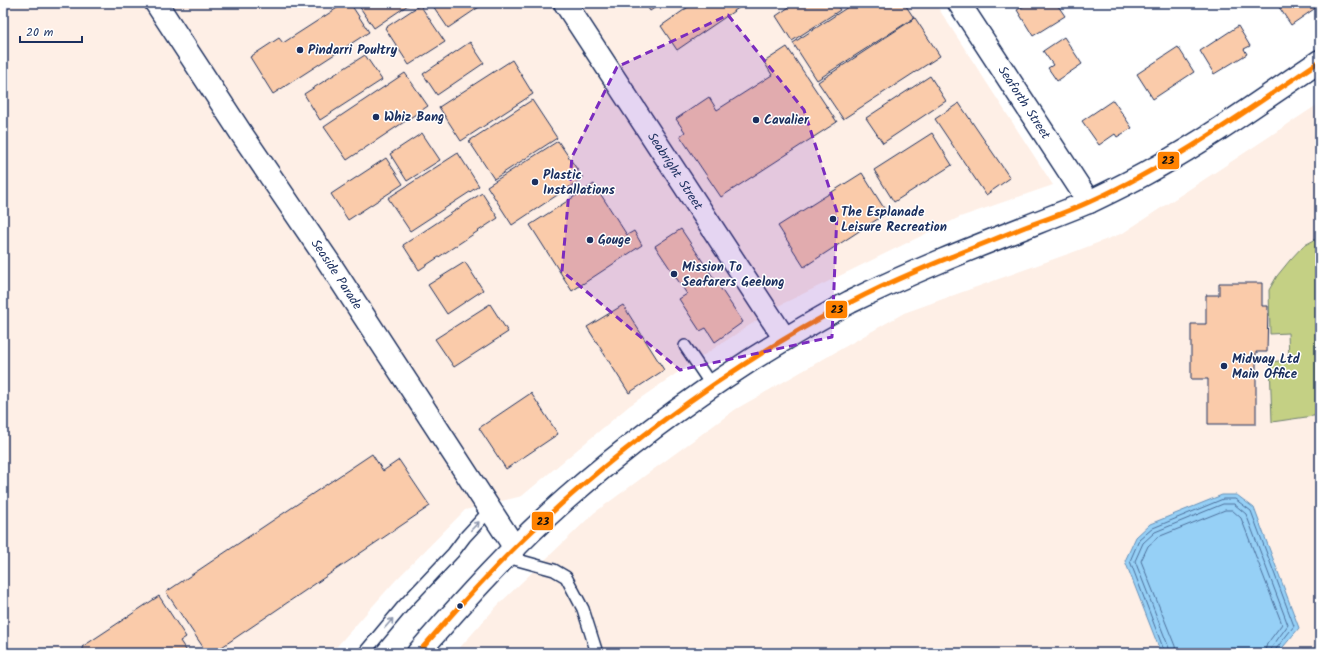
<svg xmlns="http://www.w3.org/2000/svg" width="1323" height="656" viewBox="0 0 1323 656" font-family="Kalam,sans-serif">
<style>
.built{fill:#feefe6}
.green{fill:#c4d084;stroke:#708071}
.water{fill:#96d0f6;stroke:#6590b9}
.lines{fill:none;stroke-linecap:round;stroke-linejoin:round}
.shore{stroke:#4c6f9b;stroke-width:1}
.building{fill:#facbaa;stroke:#1b2f5e}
.service-casing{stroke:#1b2f5e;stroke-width:14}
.minor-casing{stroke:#1b2f5e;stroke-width:25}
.tertiary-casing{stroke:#1b2f5e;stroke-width:25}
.service{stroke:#fff;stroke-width:11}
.minor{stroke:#fff;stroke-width:22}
.tertiary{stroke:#fff;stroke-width:22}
.bus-1-casing{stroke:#fff;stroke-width:8}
.bus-1{stroke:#ff8200;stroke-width:5}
.oneway{stroke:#8d97ae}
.marked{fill:#7b2cbf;fill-opacity:0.2;stroke:#7b2cbf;stroke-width:3;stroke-dasharray:8 5;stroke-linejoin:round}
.poi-dot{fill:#1b2f5e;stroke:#fff;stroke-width:1.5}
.labels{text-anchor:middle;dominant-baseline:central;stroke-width:3;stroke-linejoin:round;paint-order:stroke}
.poi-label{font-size:13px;font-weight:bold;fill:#1b2f5e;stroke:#fff;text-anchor:start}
.street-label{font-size:13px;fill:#1b2f5e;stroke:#fff}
.line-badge{stroke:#fff;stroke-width:1.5}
.pale-badge-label{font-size:11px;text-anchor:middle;font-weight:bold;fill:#111}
</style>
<rect width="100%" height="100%" fill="#fff"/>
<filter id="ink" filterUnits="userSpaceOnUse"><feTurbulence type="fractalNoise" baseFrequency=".025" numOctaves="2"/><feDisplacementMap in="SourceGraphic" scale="8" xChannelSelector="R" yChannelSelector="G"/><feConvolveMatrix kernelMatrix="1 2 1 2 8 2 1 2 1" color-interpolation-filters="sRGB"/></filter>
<g filter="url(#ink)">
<g class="built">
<polygon points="3,3 935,3 1053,185 960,217 782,304 687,366 629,406 522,496 465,510 395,581 331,653 3,653"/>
<polygon points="1320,103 1320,653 455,653 498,605 594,513 736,409 904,313 1079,250 1123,233"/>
</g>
<polygon class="green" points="1320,237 1320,415 1272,422 1270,362 1289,360 1288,333 1270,334 1269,290 1277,276 1290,260 1303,246"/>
<polygon class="water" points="1222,495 1237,495 1254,508 1299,628 1278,653 1161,653 1125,561 1136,537 1150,524"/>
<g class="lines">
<g class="shore">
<polyline points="1165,653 1130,561 1139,540 1153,528 1223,499 1235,499 1251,511 1294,626 1276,649 1275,653"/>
<polyline points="1170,653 1169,648 1135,561 1143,543 1155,532 1223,504 1234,504 1246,514 1288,625 1272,647 1270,653"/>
<polyline points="1176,653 1175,646 1141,561 1148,546 1158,537 1225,510 1232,510 1241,518 1282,624 1267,644 1264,653"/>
</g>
</g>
<g class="building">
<polygon points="345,3 350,3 369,32 273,94 250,57 279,38 283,43"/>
<polygon points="357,3 411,3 374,28"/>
<polygon points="431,3 485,3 448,28"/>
<polygon points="645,3 662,3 650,11"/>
<polygon points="694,3 737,3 740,7 677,50 661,26"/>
<polygon points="795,3 835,3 840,10 792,41 776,16"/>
<polygon points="854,3 904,3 914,18 817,80 793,43"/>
<polygon points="1029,3 1056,3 1065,16 1033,36 1017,10"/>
<polygon points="1285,3 1314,3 1317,7 1291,25 1279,7"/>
<polygon points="420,5 445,42 409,65 385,28"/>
<polygon points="915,18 940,56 843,119 818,82"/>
<polygon points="1238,26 1250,46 1244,49 1247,54 1214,74 1200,51"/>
<polygon points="1064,37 1082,64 1057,81 1048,68 1053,65 1043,51"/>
<polygon points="470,42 484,63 437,95 423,74"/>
<polygon points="787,47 837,122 721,197 680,136 685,132 676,119 709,97 717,110 772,75 764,62"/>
<polygon points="1178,47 1194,72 1153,99 1137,74"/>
<polygon points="365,55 382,80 320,120 304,94"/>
<polygon points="512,60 533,94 461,141 439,107"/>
<polygon points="405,73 428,106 347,160 324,127"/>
<polygon points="930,76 946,101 883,143 866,118"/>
<polygon points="532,100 557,138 494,179 469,141"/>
<polygon points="1113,100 1132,128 1117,137 1115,134 1099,145 1082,121"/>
<polygon points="959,103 1010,178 986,195 935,119"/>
<polygon points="422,133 440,160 407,181 390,154"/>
<polygon points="932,133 952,165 894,202 874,170"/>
<polygon points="558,141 583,178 512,225 487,186"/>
<polygon points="458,153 479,186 410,231 388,198"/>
<polygon points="386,158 403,184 348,220 331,194"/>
<polygon points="862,173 887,213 804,267 778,226"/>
<polygon points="594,184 627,235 634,231 642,245 572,291 530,225"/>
<polygon points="482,193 498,218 419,270 403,245"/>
<polygon points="681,229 743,322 715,342 706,328 700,331 679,299 687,294 655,246"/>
<polygon points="465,262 483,290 447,314 428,285"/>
<polygon points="1219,283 1262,283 1262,306 1268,306 1267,352 1256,352 1256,424 1208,424 1208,379 1191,379 1191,324 1206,324 1206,295 1219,295"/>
<polygon points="490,304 508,332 454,367 435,339"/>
<polygon points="623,305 664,370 629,393 587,327"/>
<polygon points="531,393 558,434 506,469 479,428"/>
<polygon points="372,454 383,471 399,460 430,506 213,653 207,653 166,592"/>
<polygon points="159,596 186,637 180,641 188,653 86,653 82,647"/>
</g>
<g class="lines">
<g class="service-casing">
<g id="service">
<polyline points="685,346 712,386"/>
<polyline points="507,557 554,570 566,577 583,609 597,653"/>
<polyline points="364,653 404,605 453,553 465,537 491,509"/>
</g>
</g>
<g class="minor-casing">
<g id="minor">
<path id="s1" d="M156,3L243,136L328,261L515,548"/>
<path id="s2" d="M565,3L785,339"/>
<path id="s3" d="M959,3L1089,202"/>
</g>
</g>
<g class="tertiary-casing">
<path id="tertiary" d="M418,653C465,599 513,546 566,499C624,448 686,402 751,360C783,340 816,320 850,302C927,264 1009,234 1089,202C1112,191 1135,180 1157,167C1213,136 1266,97 1320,61"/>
</g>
<use href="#service" class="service"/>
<use href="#minor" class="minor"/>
<use href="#tertiary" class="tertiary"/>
<g class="bus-1-casing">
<path id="bus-1" d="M418,653C459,606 500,560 546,518C598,469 655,425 713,385C757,355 802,327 849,303C906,273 966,251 1025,227C1047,219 1070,211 1091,201C1173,164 1246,111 1320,61"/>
</g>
<use href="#bus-1" class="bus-1"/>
</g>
<defs><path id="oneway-shaft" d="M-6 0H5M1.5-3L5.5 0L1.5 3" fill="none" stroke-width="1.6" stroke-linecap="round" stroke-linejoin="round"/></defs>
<g class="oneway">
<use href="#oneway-shaft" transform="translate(475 526) rotate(-46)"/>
<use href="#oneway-shaft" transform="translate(389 623) rotate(-49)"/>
</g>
</g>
<path class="marked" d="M728,15L804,110L837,212L832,337L680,370L562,271L572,157L617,67Z"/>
<g class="poi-dot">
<circle cx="300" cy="50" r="4"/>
<circle cx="376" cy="117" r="4"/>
<circle cx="756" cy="120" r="4"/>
<circle cx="535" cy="182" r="4"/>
<circle cx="833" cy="219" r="4"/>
<circle cx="590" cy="240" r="4"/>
<circle cx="674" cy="274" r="4"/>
<circle cx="1224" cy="366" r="4"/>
<circle cx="460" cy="606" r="3.5"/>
</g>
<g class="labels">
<g class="poi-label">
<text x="308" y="50">Pindarri Poultry</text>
<text x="384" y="117">Whiz Bang</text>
<text x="764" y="120">Cavalier</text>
<text x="543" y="175">Plastic<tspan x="543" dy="15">Installations</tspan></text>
<text x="841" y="212">The Esplanade<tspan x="841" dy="15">Leisure Recreation</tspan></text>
<text x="598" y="240">Gouge</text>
<text x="682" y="267">Mission To<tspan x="682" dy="15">Seafarers Geelong</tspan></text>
<text x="1232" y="359">Midway Ltd<tspan x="1232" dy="15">Main Office</tspan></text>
</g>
<g class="street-label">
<text stroke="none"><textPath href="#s3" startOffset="119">Seaforth Street</textPath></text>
<text stroke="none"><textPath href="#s2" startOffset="201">Seabright Street</textPath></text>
<text stroke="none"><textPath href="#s1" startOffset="326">Seaside Parade</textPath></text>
</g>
</g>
<g class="line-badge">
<rect x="1157" y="151" width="23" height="19" rx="4" fill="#ff8200"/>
<rect x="825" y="300" width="23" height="19" rx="4" fill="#ff8200"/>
<rect x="531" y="511" width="23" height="20" rx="4" fill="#ff8200"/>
</g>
<g class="pale-badge-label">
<text x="1168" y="164">23</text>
<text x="837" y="313">23</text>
<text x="543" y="525">23</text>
</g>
<rect width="1323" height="656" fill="none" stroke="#fff" stroke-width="16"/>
<rect x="8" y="8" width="1307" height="640" fill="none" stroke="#1b2f5e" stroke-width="1.5" filter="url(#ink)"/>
<path d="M20 36v6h62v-6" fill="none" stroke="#1b2f5e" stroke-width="2"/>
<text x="26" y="36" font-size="12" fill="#1b2f5e" stroke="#ffffff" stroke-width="3" paint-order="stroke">20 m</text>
</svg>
